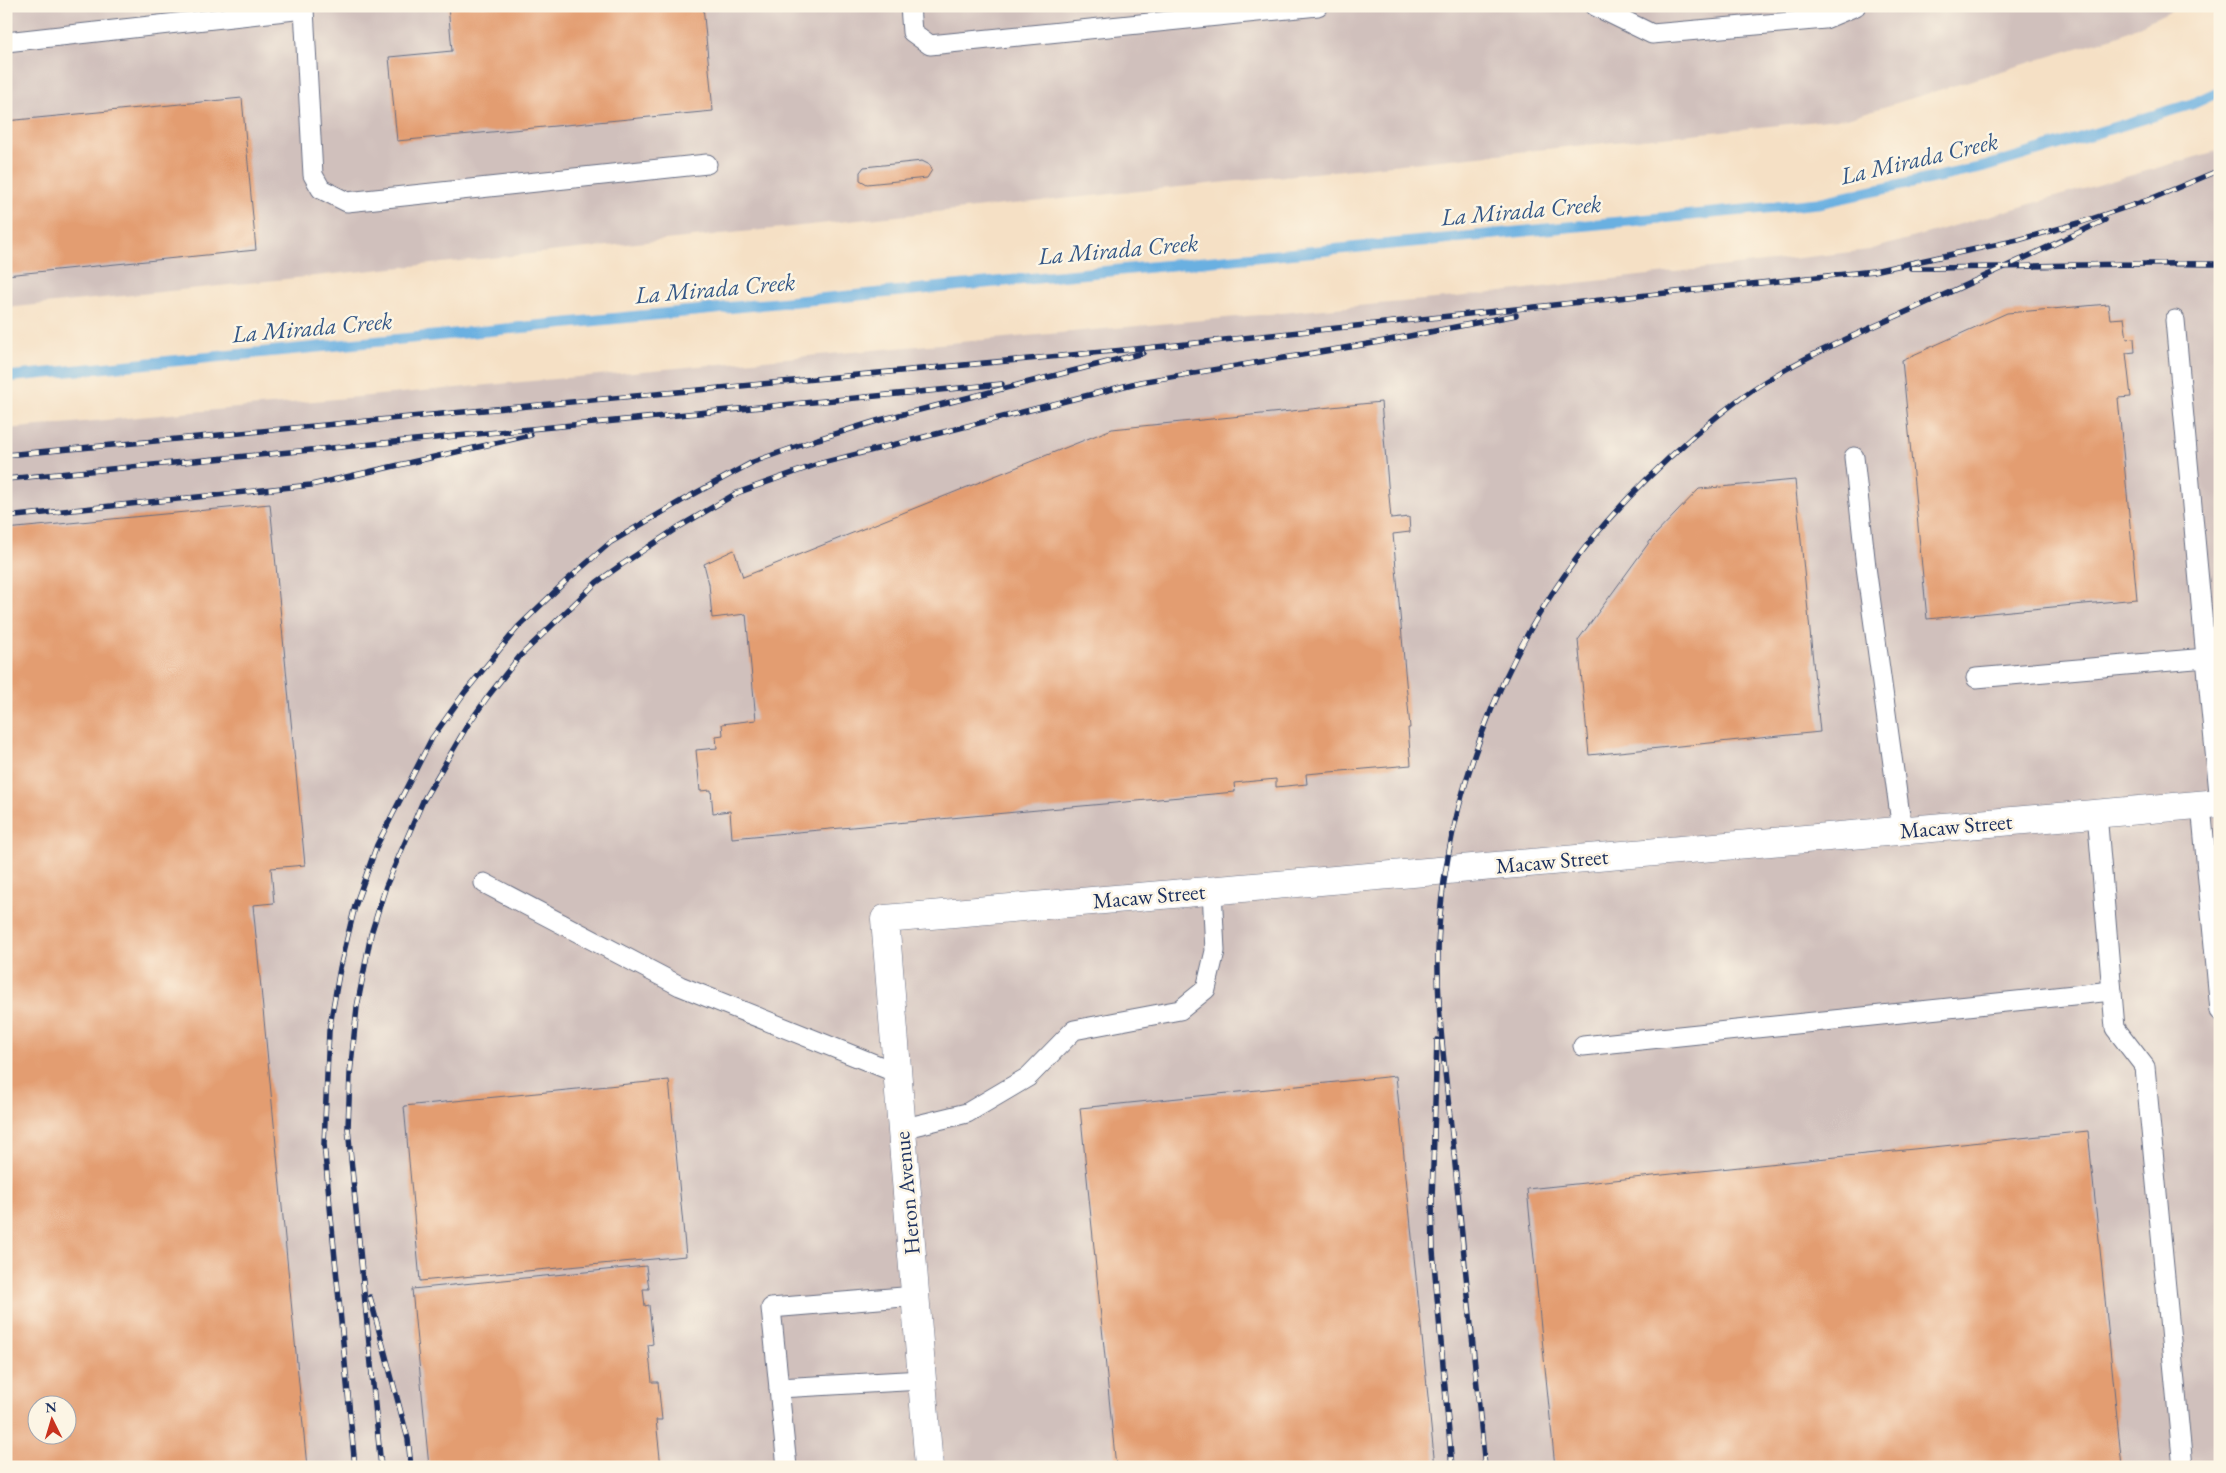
<svg xmlns="http://www.w3.org/2000/svg" width="2226" height="1473" viewBox="0 0 2226 1473" font-family="'EB Garamond',serif">
<style>
.industrial{fill:#d0c0bc;fill-rule:evenodd}
.lines{fill:none;stroke-linecap:round;stroke-linejoin:round}
.stream{stroke:#6ab0e1;stroke-width:11}
.building{fill:#e39d71;fill-rule:evenodd}
.service-casing{stroke:#676d82;stroke-width:21}
.minor-casing{stroke:#676d82;stroke-width:29}
.service{stroke:#fff;stroke-width:19}
.minor{stroke:#fff;stroke-width:28}
.rail-casing{stroke:#1b2f5e;stroke-width:5.5}
.rail{stroke:#fcf5e5;stroke-width:4;stroke-dasharray:11;stroke-linecap:butt}
.labels{text-anchor:middle;dominant-baseline:central;stroke-width:5;stroke-linejoin:round;paint-order:stroke}
.street-label{font-size:22px;fill:#1b2f5e;stroke:#fcf5e5}
.water-label{font-size:24px;font-style:italic;fill:#335685;stroke:#fcf5e5}
</style>
<rect width="100%" height="100%" fill="#fcf5e5"/>
<filter id="ink" filterUnits="userSpaceOnUse"><feTurbulence type="fractalNoise" baseFrequency=".02" numOctaves="2"/><feDisplacementMap in="SourceGraphic" scale="10" xChannelSelector="R" yChannelSelector="G"/><feConvolveMatrix kernelMatrix="1 2 1 2 8 2 1 2 1" color-interpolation-filters="sRGB"/></filter>
<filter id="wash" filterUnits="userSpaceOnUse"><feTurbulence type="fractalNoise" baseFrequency=".0096" numOctaves="4" result="noise"/><feDisplacementMap in="SourceGraphic" scale="20" xChannelSelector="R" yChannelSelector="G"/><feGaussianBlur stdDeviation="1.12" result="paint"/><feColorMatrix in="noise" values="0 0 0 0 0 0 0 0 0 0 0 0 0 0 0 0 0 1.4 0 .05"/><feComposite in="paint" operator="in"/></filter>
<g filter="url(#wash)">
<rect width="100%" height="100%" fill="#f5e0c5"/>
<g class="industrial">
<polygon points="6,6 2180,6 2120,35 1847,118 6,308"/>
<path d="M2220,150V1467H6V429L1456,297L1869,250ZM38,1406H68V1436H38Z"/>
</g>
<g class="lines">
<polyline class="stream" points="6,377 1818,203 1984,167 2192,104 2220,91"/>
</g>
<g id="blocks">
<g class="building">
<polygon points="448,6 703,6 713,111 397,141 389,57 452,51"/>
<polygon points="242,98 256,250 6,275 6,121"/>
<polygon points="922,161 930,165 932,170 927,178 867,184 860,180 860,172 864,167"/>
<polygon points="2108,304 2110,319 2124,318 2127,339 2134,338 2135,352 2126,353 2131,397 2118,398 2137,599 1927,619 1902,360 2007,313"/>
<polygon points="1381,402 1391,519 1409,517 1410,532 1393,534 1410,728 1408,728 1411,765 1306,774 1307,784 1276,787 1276,779 1234,783 1235,792 732,838 730,811 713,813 711,790 700,791 696,750 717,748 716,736 723,735 722,724 756,720 746,614 712,618 709,584 704,564 734,550 743,577 1112,429"/>
<polygon points="1795,480 1820,732 1589,755 1578,640 1653,537 1699,489"/>
<path d="M270,504L305,865L271,868L274,903L253,905L307,1467H6V529ZM38,1406H68V1436H38Z"/>
<polygon points="1396,1076 1435,1467 1116,1467 1080,1108"/>
<polygon points="669,1080 686,1256 420,1281 404,1106"/>
<polygon points="2088,1131 2122,1467 1555,1467 1527,1189"/>
<polygon points="646,1266 649,1289 643,1289 645,1306 649,1305 653,1344 648,1345 652,1382 658,1382 662,1420 656,1420 661,1467 429,1467 412,1289"/>
</g>
</g>
</g>
<g filter="url(#ink)">
<use href="#blocks" fill-opacity="0" stroke="#676d82" stroke-width="1"/>
<g class="lines">
<g class="service-casing">
<g id="service">
<polyline points="910,6 912,32 930,45 1318,6"/>
<polyline points="1595,6 1652,34 1825,19 1856,6"/>
<polyline points="304,9 313,175 321,189 347,202 707,164"/>
<polyline points="6,42 304,9 304,6"/>
<polyline points="2175,320 2206,658 2220,656"/>
<polyline points="1854,457 1866,567 1902,830"/>
<polyline points="1976,678 2206,658 2220,803"/>
<polyline points="2201,805 2220,1011"/>
<polyline points="2097,813 2115,1028 2145,1067 2183,1467"/>
<polyline points="484,883 680,986 897,1073"/>
<polyline points="1583,1046 2112,991"/>
<polyline points="901,1129 967,1113 1028,1077 1074,1030 1180,1010 1206,989 1215,951 1212,890"/>
<polyline points="915,1296 771,1308 779,1388 922,1380"/>
<polyline points="779,1388 787,1467"/>
</g>
</g>
<g class="minor-casing">
<polyline id="minor" points="929,1467 885,919 2220,803"/>
</g>
<use href="#service" class="service"/>
<use href="#minor" class="minor"/>
<g class="rail-casing">
<g id="rail">
<path d="M1911,268C2014,268 2117,262 2220,264"/>
<polyline points="6,455 1177,345 1874,271 2018,240 2079,223 2148,200 2220,170"/>
<polyline points="6,479 1002,384"/>
<polyline points="6,517 311,485 531,435"/>
<polyline points="1437,1040 1432,1199 1433,1251 1452,1467"/>
<polyline points="370,1297 408,1439 411,1467"/>
<polyline points="355,1467 324,1144 329,1031 340,968 355,906 377,845 432,738 465,692 518,627 566,581 611,542 683,500 753,462 818,439 880,420 1143,353"/>
<polyline points="381,1467 348,1128 350,1074 357,1007 371,934 386,886 423,801 467,726 489,695 520,656 597,582 621,565 677,528 737,493 818,464 1140,382 1374,343 1516,315"/>
<path d="M1485,1467C1474,1359 1463,1251 1453,1144C1445,1068 1433,990 1440,915C1451,796 1496,673 1564,576C1609,511 1679,444 1742,397C1789,363 1844,340 1897,316C1966,285 2036,253 2105,220"/>
</g>
</g>
<use href="#rail" class="rail"/>
</g>
</g>
<g class="labels">
<g class="street-label">
<text transform="translate(1956 826) rotate(-5)">Macaw Street</text>
<text transform="translate(1552 861) rotate(-5)">Macaw Street</text>
<text transform="translate(1149 896) rotate(-5)">Macaw Street</text>
<text transform="translate(907 1193) rotate(-95)">Heron Avenue</text>
</g>
<g class="water-label">
<text transform="translate(1919 158) rotate(-13)">La Mirada Creek</text>
<text transform="translate(1521 210) rotate(-5)">La Mirada Creek</text>
<text transform="translate(1118 249) rotate(-5)">La Mirada Creek</text>
<text transform="translate(715 288) rotate(-5)">La Mirada Creek</text>
<text transform="translate(312 327) rotate(-5)">La Mirada Creek</text>
</g>
</g>
<rect width="2226" height="1473" fill="none" stroke="#fcf5e5" stroke-width="25"/>
<g transform="translate(52 1420) rotate(355)"><circle r="24" fill="#fcf5e5" stroke="#a2a6af"/>
<path d="M0-4L9 19L0 12L-9 19Z" fill="#c8321e"/>
<text y="-8" font-size="14" font-weight="bold" text-anchor="middle" fill="#1b2f5e">N</text>
</g>
</svg>
